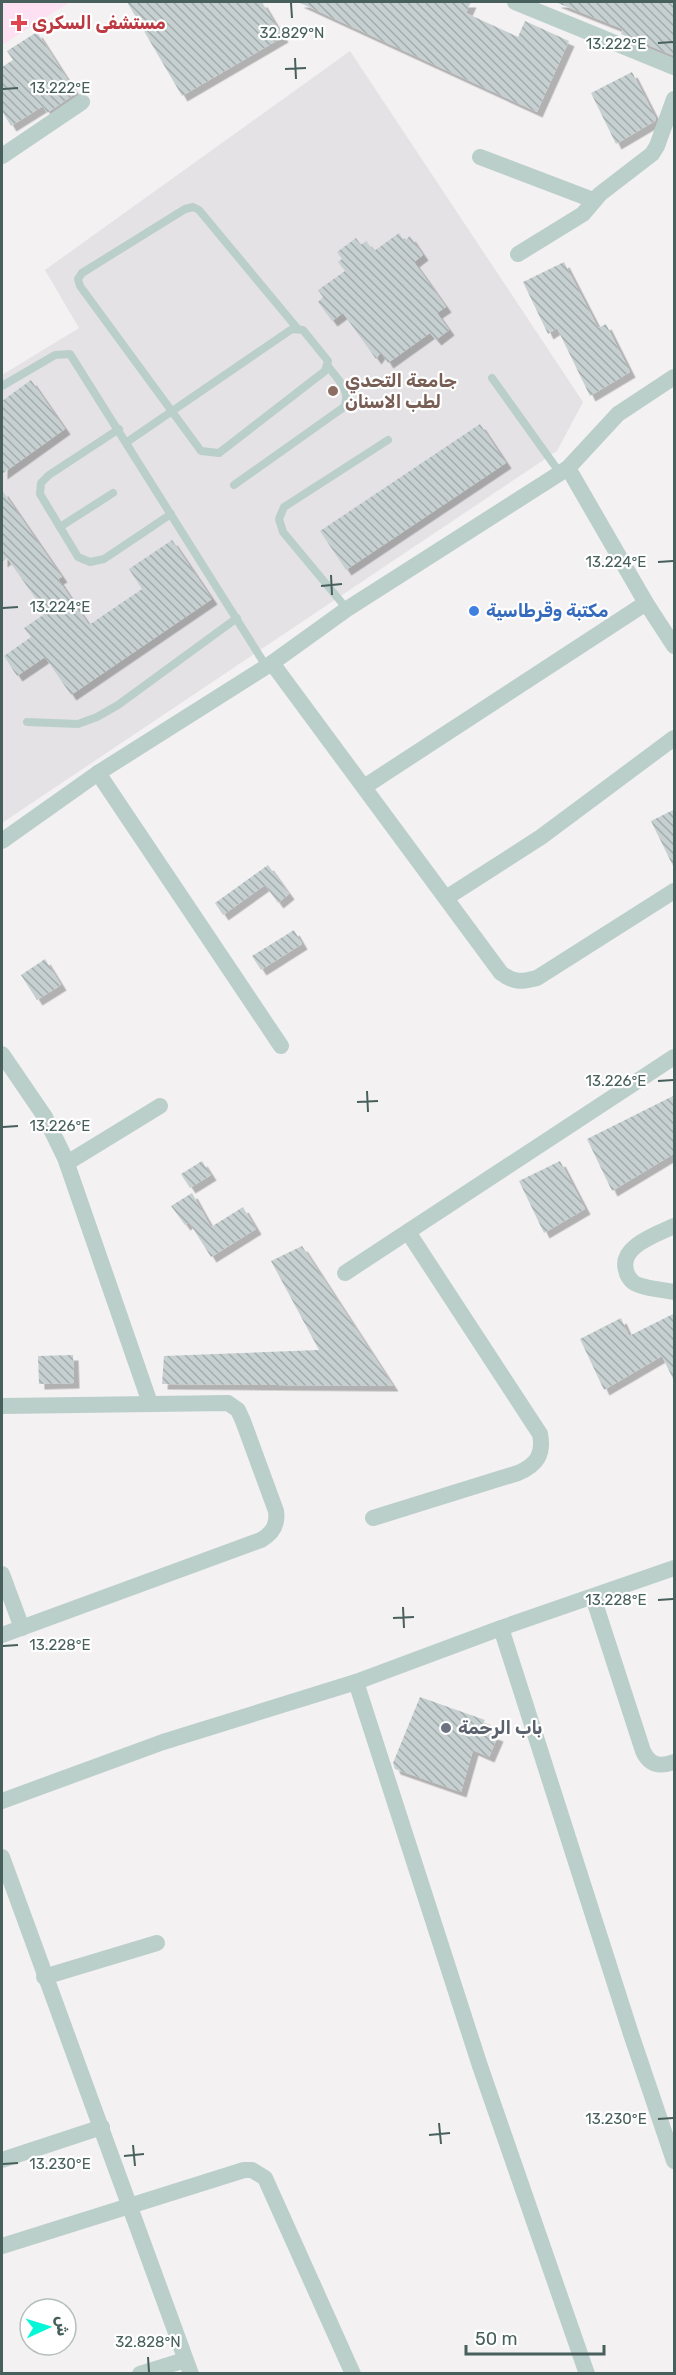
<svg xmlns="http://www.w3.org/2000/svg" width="676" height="2375" viewBox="0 0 676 2375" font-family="Rubik,Cairo,sans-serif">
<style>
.education{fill:#e4e2e4}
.medical{fill:#fde0f2}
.building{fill:url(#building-back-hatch);filter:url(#shadow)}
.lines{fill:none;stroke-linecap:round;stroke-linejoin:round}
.service{stroke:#bbcfca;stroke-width:8}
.minor{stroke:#bbcfca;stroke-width:16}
.ticks{fill:none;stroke:#47605b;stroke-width:2}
.health-dot{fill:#e0444e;stroke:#fff;stroke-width:2}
.education-dot{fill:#8d6e63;stroke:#fff;stroke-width:2}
.shop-dot{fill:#3f7fe0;stroke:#fff;stroke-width:2}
.worship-dot{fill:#6b7280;stroke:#fff;stroke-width:2}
.labels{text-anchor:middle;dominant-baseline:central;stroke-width:4.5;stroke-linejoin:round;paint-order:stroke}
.health-label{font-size:18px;font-weight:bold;fill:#be3a42;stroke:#fff;text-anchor:start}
.education-label{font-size:18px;font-weight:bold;fill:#785e54;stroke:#fff;text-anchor:start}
.shop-label{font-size:18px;font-weight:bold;fill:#366cbe;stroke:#fff;text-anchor:start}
.worship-label{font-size:18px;font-weight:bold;fill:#5b616d;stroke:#fff;text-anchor:start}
.ticks-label{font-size:15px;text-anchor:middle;fill:#47605b;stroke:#fff;stroke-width:4.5;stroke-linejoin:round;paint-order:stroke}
</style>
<defs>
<pattern id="building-back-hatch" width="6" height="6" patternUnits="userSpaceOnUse" patternTransform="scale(1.5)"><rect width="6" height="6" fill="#c7d0d1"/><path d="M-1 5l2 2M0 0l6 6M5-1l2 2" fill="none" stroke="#a3acad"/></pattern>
<filter id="shadow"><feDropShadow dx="5.5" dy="5.5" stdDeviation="0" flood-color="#0004"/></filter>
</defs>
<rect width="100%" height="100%" fill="#f3f1f2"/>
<polygon class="education" points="350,51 583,402 557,451 2,823 2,375 79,328 45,270"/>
<polygon class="medical" points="2,2 70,2 2,45"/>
<g class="building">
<polygon points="127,2 262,2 283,37 182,96"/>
<polygon points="298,2 471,2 466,13 518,37 525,21 569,41 537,112"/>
<polygon points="555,2 675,2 675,56 621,34 623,29"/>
<polygon points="37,32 76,93 47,113 43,106 11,126 2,111 2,67 13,60 7,51"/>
<polygon points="632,72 656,119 655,121 616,144 591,93"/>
<polygon points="399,233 404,241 410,236 423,255 414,262 446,307 437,313 449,330 436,340 430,333 388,363 381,352 376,359 343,313 332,321 318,302 323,297 318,290 345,271 338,262 342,259 337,252 356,238 361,245 366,241 374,251"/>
<polygon points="564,262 598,328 606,324 630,372 590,396 557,328 548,334 523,282"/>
<polygon points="31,380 65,429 2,474 2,401"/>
<polygon points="480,424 506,463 346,570 320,531"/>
<polygon points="2,490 62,577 58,579 89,625 142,589 129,569 172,540 212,599 71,695 45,657 17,676 4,656 31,637 24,628 46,613 7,558 2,562"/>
<polygon points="675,809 675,870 651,821"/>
<polygon points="268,865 289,894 278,903 265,885 223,915 215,903"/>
<polygon points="294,930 302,944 261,970 252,956"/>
<polygon points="45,959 61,985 37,1000 21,975"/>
<polygon points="675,1095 675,1153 612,1191 587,1139"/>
<polygon points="202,1161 211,1175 190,1188 181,1174"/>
<polygon points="560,1161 585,1209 544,1233 519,1181"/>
<polygon points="192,1193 211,1227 243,1207 256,1229 211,1257 189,1222 185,1225 171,1206"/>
<polygon points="302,1246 393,1386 162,1384 164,1356 319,1350 271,1261"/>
<polygon points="675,1313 675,1383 662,1356 604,1390 580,1339 621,1318 629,1336"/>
<polygon points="73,1355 74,1383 39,1384 38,1356"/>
<polygon points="420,1697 485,1720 480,1730 498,1736 489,1757 473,1750 461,1792 395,1769 393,1763"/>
</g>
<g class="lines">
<g class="service">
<polyline points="492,378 560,473"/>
<polyline points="2,386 55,355 70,354 266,666"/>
<polyline points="119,429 49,475 41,483 40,494 78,557 90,562 104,559 171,514"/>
<polyline points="127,442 292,329 303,330 328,361 325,371 219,453 201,451 80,286 78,279 82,273 185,209 193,207 199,210 297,328"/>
<path d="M234,485L344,407C352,391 337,379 328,366"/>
<polyline points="60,527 113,493"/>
<polyline points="347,609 283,532 279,519 284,507 388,440"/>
<polyline points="27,722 78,724 97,717 118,705 237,618"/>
</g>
<g class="minor">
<polyline points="515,2 674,67"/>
<polyline points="2,156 82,102"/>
<polyline points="480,157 593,200"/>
<polyline points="518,254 583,214 600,194 652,154 657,146 674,99"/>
<polyline points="568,468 646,603 674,646"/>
<path d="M272,663L501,973C514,983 522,982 537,978L674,891"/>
<polyline points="98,773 281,1046"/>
<polyline points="364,787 646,603"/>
<polyline points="2,841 98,773 272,663 347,609 568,468 618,414 674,377"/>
<polyline points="446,898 541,837 674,738"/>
<polyline points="2,1054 45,1117 65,1158 150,1403"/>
<polyline points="67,1163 160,1106"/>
<path d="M674,1226C658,1234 619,1246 626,1270C627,1275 629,1279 633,1282C640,1288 665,1290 674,1292"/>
<polyline points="345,1273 674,1057"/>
<path d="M2,1406L228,1403L238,1410L243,1421L276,1511C278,1524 273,1533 261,1540L2,1635"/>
<path d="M373,1518L518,1473C537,1465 544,1454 540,1434L408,1232"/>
<polyline points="2,1574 22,1628"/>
<path d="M593,1597L643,1751C650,1766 660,1767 674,1762"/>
<polyline points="501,1628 631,2034 674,2161"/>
<polyline points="356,1682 480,2066 587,2374"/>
<polyline points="2,1801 163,1742 356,1682 501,1628 674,1568"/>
<polyline points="2,1857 191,2374"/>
<polyline points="44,1977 157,1943"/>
<polyline points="2,2160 102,2127"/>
<polyline points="2,2246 244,2170 252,2170 265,2178 353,2374"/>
<polyline points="140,2374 185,2360"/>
</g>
</g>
<path class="ticks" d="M291,3L292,18M658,43L673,42M295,58L296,79M285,69L306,68M3,89L18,88M658,562L673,561M331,575L332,595M321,586L342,584M3,608L18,607M658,1081L673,1080M367,1091L368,1112M357,1102L378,1101M3,1127L18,1126M658,1600L673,1599M403,1607L404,1628M393,1618L414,1617M3,1646L18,1645M658,2119L673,2118M439,2123L441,2144M429,2135L450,2133M133,2145L135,2166M124,2156L144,2154M3,2164L18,2163M148,2357L149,2372"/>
<path class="health-dot" d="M16 14h6v6h6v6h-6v6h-6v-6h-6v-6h6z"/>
<circle class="education-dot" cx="333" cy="391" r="6"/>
<circle class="shop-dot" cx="474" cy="611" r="6"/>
<circle class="worship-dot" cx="446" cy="1728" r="6"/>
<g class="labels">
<g class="health-label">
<text x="32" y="23">مستشفى السكرى</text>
</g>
<g class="education-label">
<text x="345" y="381">جامعة التحدي<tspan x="345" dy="21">لطب الاسنان</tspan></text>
</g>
<g class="shop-label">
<text x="486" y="611">مكتبة وقرطاسية</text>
</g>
<g class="worship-label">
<text x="458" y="1728">باب الرحمة</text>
</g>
</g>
<g class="ticks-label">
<text x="292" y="38">32.829°N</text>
<text x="616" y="49">13.222°E</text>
<text x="60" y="93">13.222°E</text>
<text x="616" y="567">13.224°E</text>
<text x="60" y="612">13.224°E</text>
<text x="616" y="1086">13.226°E</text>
<text x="60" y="1131">13.226°E</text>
<text x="616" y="1605">13.228°E</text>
<text x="60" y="1650">13.228°E</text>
<text x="616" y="2124">13.230°E</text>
<text x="60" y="2169">13.230°E</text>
<text x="148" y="2347">32.828°N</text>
</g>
<rect width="676" height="2375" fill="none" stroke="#47605b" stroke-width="6"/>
<g transform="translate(48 2327) rotate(86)"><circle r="28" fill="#ffffff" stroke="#b5bfbd" stroke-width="1.5"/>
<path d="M0-4.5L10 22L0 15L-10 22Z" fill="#08f6d8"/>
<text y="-9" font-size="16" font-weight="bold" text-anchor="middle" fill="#47605b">ش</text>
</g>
<path d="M466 2345v9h138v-9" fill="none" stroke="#47605b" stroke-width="3"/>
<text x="475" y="2345" font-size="18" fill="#47605b" stroke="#ffffff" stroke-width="4.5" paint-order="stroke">50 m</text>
</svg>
